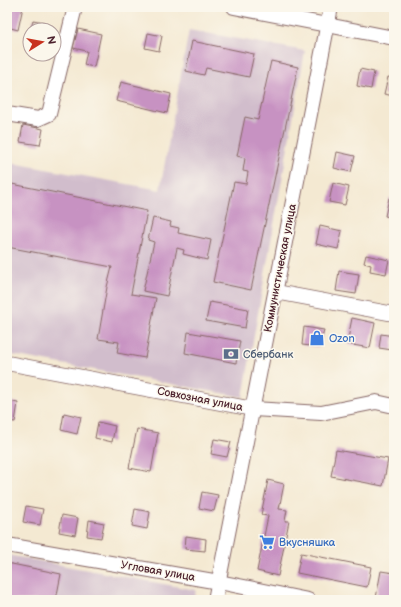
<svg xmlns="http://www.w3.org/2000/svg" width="401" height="607" viewBox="0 0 401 607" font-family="'Balsamiq Sans',sans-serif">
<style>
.industrial{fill:#d1bdcc}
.building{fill:#c792c2}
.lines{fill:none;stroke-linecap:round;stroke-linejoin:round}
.minor-casing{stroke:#866665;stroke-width:16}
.minor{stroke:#fff;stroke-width:14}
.labels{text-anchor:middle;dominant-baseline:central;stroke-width:3;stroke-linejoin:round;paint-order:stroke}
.street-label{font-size:11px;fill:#4a1f2b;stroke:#fbf7ec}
.shop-label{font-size:11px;fill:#366cbe;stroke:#fbf7ec;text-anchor:start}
.service-label{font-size:11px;fill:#4e5e75;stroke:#fbf7ec;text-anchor:start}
</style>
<rect width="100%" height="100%" fill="#fbf7ec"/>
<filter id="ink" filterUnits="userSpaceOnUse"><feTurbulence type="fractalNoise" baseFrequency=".025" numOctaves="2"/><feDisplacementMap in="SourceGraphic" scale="8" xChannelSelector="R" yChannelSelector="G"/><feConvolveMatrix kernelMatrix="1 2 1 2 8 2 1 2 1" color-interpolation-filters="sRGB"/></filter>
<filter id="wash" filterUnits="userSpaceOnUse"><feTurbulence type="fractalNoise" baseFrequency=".012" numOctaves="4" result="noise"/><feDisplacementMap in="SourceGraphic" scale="16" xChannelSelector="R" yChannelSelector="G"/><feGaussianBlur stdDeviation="0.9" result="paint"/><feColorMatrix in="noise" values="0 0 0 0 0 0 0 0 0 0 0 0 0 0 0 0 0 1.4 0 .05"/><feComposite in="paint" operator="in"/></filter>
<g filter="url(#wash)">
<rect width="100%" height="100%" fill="#f4e9d2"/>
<g class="industrial">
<polygon points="189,30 305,51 243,397 7,354 7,162 160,190"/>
<polygon points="7,555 196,590 194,600 7,600"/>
</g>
<g id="blocks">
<g class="building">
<polygon points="9,7 23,7 18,30 7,27 7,17"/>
<polygon points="33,20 44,22 42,30 31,30"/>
<polygon points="78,29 101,34 94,67 84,65 87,51 73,48"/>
<polygon points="148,33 162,36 159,51 145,48"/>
<polygon points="192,41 254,54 249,77 206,68 204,75 186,71"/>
<polygon points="271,61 298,67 251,290 213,282 234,182 246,184 248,172 243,171 245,158 237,156 245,117 258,120"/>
<polygon points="360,69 374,72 371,89 357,86"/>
<polygon points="388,77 394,78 394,96 384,94"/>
<polygon points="121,82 171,94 167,113 116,101"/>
<polygon points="23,125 43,129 40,145 20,142"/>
<polygon points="337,152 355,156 351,172 334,168"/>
<polygon points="7,183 147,211 131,294 156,298 145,358 117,353 119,342 98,339 107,287 112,267 7,247"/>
<polygon points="333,183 349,187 345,205 329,202"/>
<polygon points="389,198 394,199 394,218 385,216"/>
<polygon points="153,218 171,222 170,226 179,228 178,233 211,240 207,260 183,254 184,250 177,248 167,296 143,291 154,242 148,240"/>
<polygon points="320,226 342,231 338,249 316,244"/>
<polygon points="366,255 389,260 386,274 370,271 371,265 364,263"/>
<polygon points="339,271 359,274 356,294 336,291"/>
<polygon points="210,302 248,309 245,328 206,321"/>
<polygon points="352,318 375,323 370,348 347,344"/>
<polygon points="304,327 324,330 320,347 302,345"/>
<polygon points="188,332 240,341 236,363 185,353"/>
<polygon points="381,334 394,336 392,350 379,348"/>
<polygon points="7,401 18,403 15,422 7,421"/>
<polygon points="64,413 81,417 77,434 61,430"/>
<polygon points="98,422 115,426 112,442 95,438"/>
<polygon points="137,429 158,433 151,472 129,468"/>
<polygon points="214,439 231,442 227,457 211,454"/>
<polygon points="336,450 388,459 383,486 331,476"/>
<polygon points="268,480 284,484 279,509 287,510 285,521 289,521 278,576 257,571 268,516 261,515"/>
<polygon points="202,492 218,495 214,511 199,508"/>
<polygon points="26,506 43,509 40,525 23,522"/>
<polygon points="135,509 150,512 147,529 132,526"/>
<polygon points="62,515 78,518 75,535 59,532"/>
<polygon points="89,520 104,523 101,538 87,536"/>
<polygon points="186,536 206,539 205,551 185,549"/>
<polygon points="301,553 371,567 367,587 297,573"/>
<polygon points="7,563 61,574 56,600 7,600"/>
<polygon points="381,571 394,573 394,588 392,600 376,598"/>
</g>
</g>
</g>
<g filter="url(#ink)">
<use href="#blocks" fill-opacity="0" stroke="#866665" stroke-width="1"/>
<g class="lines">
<g class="minor-casing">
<g id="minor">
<polyline points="234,7 394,38"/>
<polyline points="7,114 38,119 49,114 75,7"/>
<polyline points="276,292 394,314"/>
<polyline points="7,363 253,409 321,413 376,402 394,406"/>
<polyline points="7,545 219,582 308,600"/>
<polyline points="215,600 331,7"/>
</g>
</g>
<use href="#minor" class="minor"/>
</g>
</g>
<defs>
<g id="shop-bare" transform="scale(1.2)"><path d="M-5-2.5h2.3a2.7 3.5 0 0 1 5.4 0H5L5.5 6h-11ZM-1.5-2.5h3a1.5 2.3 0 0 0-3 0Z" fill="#3f7fe0" stroke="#fbf7ec" stroke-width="2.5" paint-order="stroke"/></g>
<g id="bank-bare" transform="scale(1.2)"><path d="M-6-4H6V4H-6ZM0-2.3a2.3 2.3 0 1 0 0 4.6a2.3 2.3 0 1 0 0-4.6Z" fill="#5c6f8a" stroke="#fbf7ec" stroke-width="2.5" paint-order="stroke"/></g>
<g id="supermarket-bare" transform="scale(1.2)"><path d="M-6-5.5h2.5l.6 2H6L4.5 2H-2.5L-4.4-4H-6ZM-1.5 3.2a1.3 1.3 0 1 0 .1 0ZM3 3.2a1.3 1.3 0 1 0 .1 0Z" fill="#3f7fe0" stroke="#fbf7ec" stroke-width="2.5" paint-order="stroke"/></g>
</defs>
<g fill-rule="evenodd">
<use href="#shop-bare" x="317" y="338"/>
<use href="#bank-bare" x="231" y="354"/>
<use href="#supermarket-bare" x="267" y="542"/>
</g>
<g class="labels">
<g class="street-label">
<text transform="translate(280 268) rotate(-79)">Коммунистическая улица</text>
<text transform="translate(200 399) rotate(11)">Совхозная улица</text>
<text transform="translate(158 571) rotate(10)">Угловая улица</text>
</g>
<g class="shop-label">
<text x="329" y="338">Ozon</text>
<text x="279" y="542">Вкусняшка</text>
</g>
<g class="service-label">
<text x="243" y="354">Сбербанк</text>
</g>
</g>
<rect width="401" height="607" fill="none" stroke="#fbf7ec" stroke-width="24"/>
<g transform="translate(42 42) rotate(79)"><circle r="19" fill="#fbf7ec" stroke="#b4a19f"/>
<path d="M0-3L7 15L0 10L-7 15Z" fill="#c8321e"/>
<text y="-6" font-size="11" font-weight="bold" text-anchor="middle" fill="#4a1f2b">N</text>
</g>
</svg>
